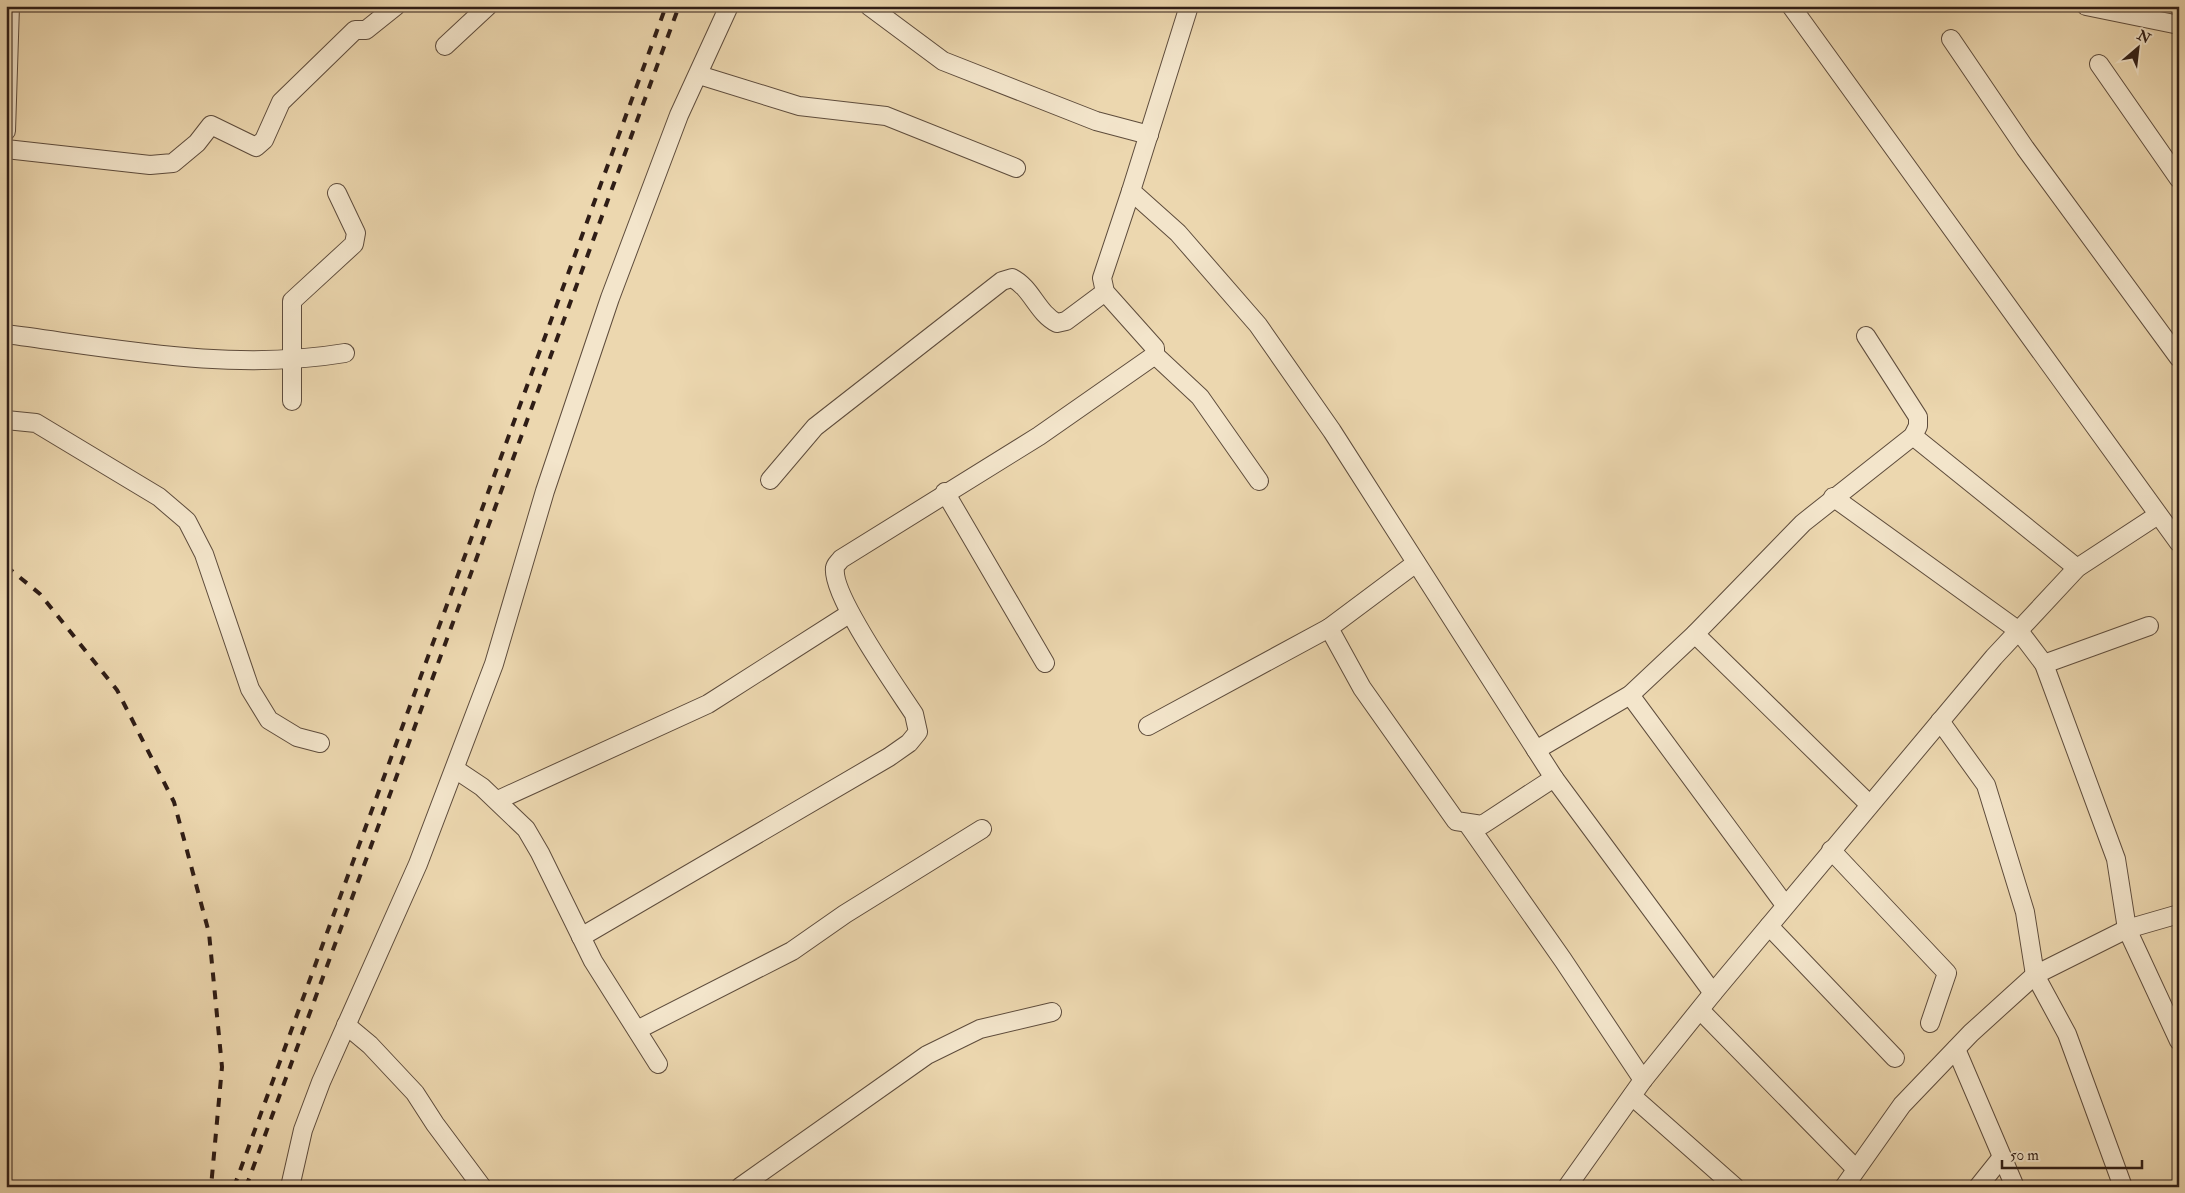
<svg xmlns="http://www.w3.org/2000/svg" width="2185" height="1193" viewBox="0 0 2185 1193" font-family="'IM FELL Double Pica',serif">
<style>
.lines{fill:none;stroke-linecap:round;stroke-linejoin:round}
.minor-casing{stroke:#5e4c3c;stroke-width:20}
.minor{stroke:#f3e5cb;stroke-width:18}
.rail{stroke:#2f1d16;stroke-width:4;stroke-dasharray:9 9;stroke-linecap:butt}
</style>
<rect width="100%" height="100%" fill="#ecd7af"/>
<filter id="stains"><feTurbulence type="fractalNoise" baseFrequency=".004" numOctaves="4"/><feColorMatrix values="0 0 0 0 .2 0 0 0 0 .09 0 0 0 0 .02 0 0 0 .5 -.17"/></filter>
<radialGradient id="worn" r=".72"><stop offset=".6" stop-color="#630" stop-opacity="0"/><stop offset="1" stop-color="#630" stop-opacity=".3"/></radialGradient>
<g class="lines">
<g class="minor-casing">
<g id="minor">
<polyline points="869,6 943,61 1096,121 1149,135"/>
<polyline points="1189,6 1131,191 1178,233 1258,325 1332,431 1554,778 1713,993"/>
<polyline points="1791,6 2179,543"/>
<polyline points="2086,6 2179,25"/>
<polyline points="1951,39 2025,148 2179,358"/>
<polyline points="445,46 488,6"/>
<polyline points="2099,64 2179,179"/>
<polyline points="699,75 799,106 886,116 1016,168"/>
<polyline points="6,131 10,6"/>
<polyline points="6,149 150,165 173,163 197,143 211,125 256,147 264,140 281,102 355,30 366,30 396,6"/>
<path d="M6,334C119,349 232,372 345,353"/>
<polyline points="1155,355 1200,397 1259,481"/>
<polyline points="292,401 292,301 354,244 356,233 337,193"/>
<polyline points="6,420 36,423 159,497 187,521 204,554 250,689 269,720 297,737 320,743"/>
<polyline points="1913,436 2077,568"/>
<path d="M770,480L815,427L1002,281L1012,278C1032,288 1037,313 1057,323L1066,321L1105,292"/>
<polyline points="945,492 1045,663"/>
<polyline points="1833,497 2019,631 2044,664 2116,859 2127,929 2179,1041"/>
<polyline points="1416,563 1329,628 1362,688 1456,821 1482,825 1554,778"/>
<polyline points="1695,634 1869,804"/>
<polyline points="2044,664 2149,626"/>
<polyline points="1630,695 1785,905"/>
<polyline points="1940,721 1986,785 2025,912 2035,975 2067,1034 2123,1187"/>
<polyline points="1148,726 1329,628"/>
<polyline points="1536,750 1630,695 1695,634 1803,523 1913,436 1918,426 1918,417 1866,336"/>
<polyline points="455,769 482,787 526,829 540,853 593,961 658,1064"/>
<polyline points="498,800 708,704 849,614"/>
<polyline points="1467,823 1563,960 1643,1080"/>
<polyline points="1831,850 1947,973 1930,1023"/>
<polyline points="1769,926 1895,1058"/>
<path d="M581,937L889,757L909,743L918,732L914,714C897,688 831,595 835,568C835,565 839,562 841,559L1039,436L1155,355V348L1105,292L1102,278L1131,191"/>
<polyline points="1700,1010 1856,1169"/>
<polyline points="346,1025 370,1045 415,1093 435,1124 482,1187"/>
<polyline points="637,1030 792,951 845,914 982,829"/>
<polyline points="1956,1049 2015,1187"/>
<polyline points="1632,1096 1735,1187"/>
<polyline points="290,1187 303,1130 321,1082 418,864 494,664 545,491 610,298 679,115 729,6"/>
<polyline points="740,1187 927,1055 980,1029 1052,1012"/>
<polyline points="1567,1187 1643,1080 1713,993 1994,657 2077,568 2158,515"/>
<polyline points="1844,1187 1902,1105 1971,1033 2035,975 2127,929 2179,914"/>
<polyline points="1978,1187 2002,1157"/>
</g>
</g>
<use href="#minor" class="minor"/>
<g class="rail">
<polyline points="6,566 40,594 117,690 174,802 209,933 222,1067 211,1187"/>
<polyline points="234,1187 666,6"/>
<polyline points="246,1187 679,6"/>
</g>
</g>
<rect width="2185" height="1193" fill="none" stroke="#ecd7af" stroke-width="25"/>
<rect x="8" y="8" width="2170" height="1178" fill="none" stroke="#2f1d16" stroke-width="2.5"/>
<rect x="12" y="12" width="2160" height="1168" fill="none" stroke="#2f1d16"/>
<g transform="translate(2138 48) rotate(28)" stroke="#f3e5cb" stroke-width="4" paint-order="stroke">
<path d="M0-4L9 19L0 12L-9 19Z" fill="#2f1d16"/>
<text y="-8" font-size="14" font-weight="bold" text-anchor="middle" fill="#2f1d16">N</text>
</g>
<path d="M2002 1160v8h140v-8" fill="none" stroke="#2f1d16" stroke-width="2.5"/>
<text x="2010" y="1160" font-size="15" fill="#2f1d16" stroke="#f3e5cb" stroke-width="4" paint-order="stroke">50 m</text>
<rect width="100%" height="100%" filter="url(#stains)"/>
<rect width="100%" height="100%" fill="url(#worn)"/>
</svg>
